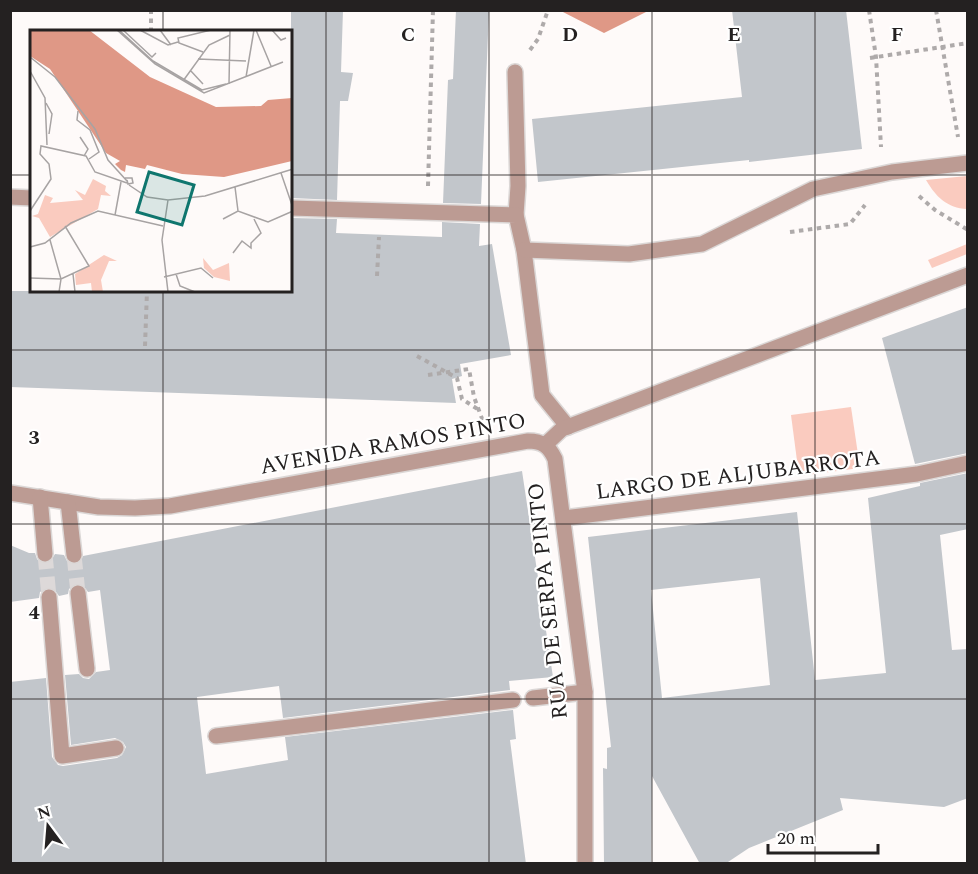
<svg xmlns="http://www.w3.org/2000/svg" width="978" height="874" viewBox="0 0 978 874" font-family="Spectral,serif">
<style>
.green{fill:#facbbf}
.water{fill:#df9886}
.building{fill:#c2c6cb;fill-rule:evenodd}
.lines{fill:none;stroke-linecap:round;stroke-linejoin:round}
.minor-tunnel{stroke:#ddd9d9;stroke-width:15;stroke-dasharray:15 8;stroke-linecap:butt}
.minor-casing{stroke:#dbd7d6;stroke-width:18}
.path{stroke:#aeaaaa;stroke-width:4;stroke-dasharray:4.5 4.5;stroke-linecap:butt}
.minor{stroke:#bc9b93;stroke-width:15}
.grid{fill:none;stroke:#242121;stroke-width:1.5;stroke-opacity:0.55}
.labels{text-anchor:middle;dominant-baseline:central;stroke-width:4.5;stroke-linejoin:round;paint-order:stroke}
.street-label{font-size:22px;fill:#242121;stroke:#fff}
.inset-road{fill:none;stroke:#a7a3a3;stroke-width:1.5}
.view{fill:#0f766e;fill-opacity:0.15;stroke:#0f766e;stroke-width:3}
.inset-edge{fill:none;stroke:#242121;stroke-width:3}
.grid-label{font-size:20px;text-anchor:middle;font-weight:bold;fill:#242121;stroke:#fff;stroke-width:4.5;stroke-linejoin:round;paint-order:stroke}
</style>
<rect width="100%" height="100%" fill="#fefaf9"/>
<g class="green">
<path d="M967,176V209C947,208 936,197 926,180Z"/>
<polygon points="967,244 967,254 932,268 928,260"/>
<polygon points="851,407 860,468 799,476 791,415"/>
</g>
<polygon class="water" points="561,11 648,11 604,33"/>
<g class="building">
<polygon points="291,10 343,10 341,72 353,73 348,101 340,101 337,200 291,198"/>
<polygon points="456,10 489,10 481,204 443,203 448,80 453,79"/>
<polygon points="732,10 846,10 862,149 749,162 749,160 538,182 532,119 742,97"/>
<polygon points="291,218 337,219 336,233 442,237 442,222 480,224 479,246 492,244 511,355 460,364 462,376 452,379 456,403 10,387 10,291 291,291"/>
<polygon points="968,307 968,453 915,464 882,338"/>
<polygon points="522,471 553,677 509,681 510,690 283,718 279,686 197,697 206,774 288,760 285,737 513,710 516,739 510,740 526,864 10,864 10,682 46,678 52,757 58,765 63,766 117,758 122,755 126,747 123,742 115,738 71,745 65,675 79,674 83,678 89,679 96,672 110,670 100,590 88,592 82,584 76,583 69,589 68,594 59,596 54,589 48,587 40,592 39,598 10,602 10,545 29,553 35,553 37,559 41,563 50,562 55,554 64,555 67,561 76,565 80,562 83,556"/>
<path d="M968,473V529L940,535L952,650L968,649V798L944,807L840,798L843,810L749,848L725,864H700L652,776L651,864H604L603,768L607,769V748L611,747L588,537L797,512L815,680L886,673L868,498L920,486V483ZM760,578L770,685L662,698L651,590Z"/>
</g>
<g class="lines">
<g class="minor-tunnel">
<polyline points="45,554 49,597"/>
<polyline points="74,555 78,593"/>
</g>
<g class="minor-casing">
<g id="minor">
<polyline points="515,72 518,186 516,215"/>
<polyline points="10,197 32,198"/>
<polyline points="291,208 516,215 524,250 542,395 568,427"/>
<polyline points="524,250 629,254 702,244 813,189 892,172 968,163"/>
<polyline points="545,445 562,429 968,275"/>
<path d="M10,493L99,507L135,508L170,506L528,441C542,441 549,446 555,459L585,692V864"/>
<polyline points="40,497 45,554"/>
<polyline points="68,502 74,555"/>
<polyline points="564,518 917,474 968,463"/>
<polyline points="78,593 87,669"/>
<polyline points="49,597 62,756 116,748"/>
<polyline points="533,698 585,692"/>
<polyline points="216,736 513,700"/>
</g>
</g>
<g class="path">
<polyline points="869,10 876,57 881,147"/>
<polyline points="936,10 958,137"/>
<polyline points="151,32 151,10"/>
<polyline points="530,50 538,39 548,10"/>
<polyline points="870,58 968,43"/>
<polyline points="428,186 433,10"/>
<polyline points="919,196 935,210 968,230"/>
<polyline points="790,232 850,224 865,205"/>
<polyline points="377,276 379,237"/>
<polyline points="145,346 147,291"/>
<polyline points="417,356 457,378 462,399 479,410"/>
<polyline points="428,375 469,369 474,397 484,424"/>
</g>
<use href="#minor" class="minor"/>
</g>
<path class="grid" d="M163,10V32M326,10V864M489,10V864M652,10V864M815,10V864M10,175H32M291,175H968M163,291V864M10,350H968M10,524H968M10,699H968"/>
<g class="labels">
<g class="street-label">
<text transform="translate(393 444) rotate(-10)">AVENIDA RAMOS PINTO</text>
<text transform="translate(738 475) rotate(-7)">LARGO DE ALJUBARROTA</text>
<text transform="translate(548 601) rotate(-96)">RUA DE SERPA PINTO</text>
</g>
</g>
<g transform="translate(30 30)">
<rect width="262" height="262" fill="#fefaf9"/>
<path d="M63,149L76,156L75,161L81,166L71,165L68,179L20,207L9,188L2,186L8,184L15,165L23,168L20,173L53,170L45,160L55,165ZM74,225L87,231H79L71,250L73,262H62L61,253L46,255L45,244ZM173,228L183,240L199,233L200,251L184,247L174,238Z" fill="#facbbf"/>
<path d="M0,0H59L120,47L186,77L231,76L238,70L262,68V131L194,147L152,144L117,135L115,139L96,135L95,142L91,140L85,134L90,131L76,123L20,39L0,26Z" fill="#df9886"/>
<path class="inset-road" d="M87,0L125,34L174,63L253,32M89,0L123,31L172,60L196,54M93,0L122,27L126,23M110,0L138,15L148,12M130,0L141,15M226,0L241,36M242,0L251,10L256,8M173,22L149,13L148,8L181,0M0,27L25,47L65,99L78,130L97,151M168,29L216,31M160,40L173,54M0,41L15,68L17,115M216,47L224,0M153,51L179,15L200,5M199,54L200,0M16,73L22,84L19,104M48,81L47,90L60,100L69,122L59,129M50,107L58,119L54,126M251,143L263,178M95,148H102L103,153L98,154L97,150M99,155L117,167L138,170L175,166L263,139M205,157L208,181M0,181L21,149L19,134L10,124L11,116L56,126L65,142L97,153M85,185L91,152M193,189L208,181L238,192L263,181M20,210L31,249L29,262M0,217L15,213L41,193L68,181L133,196M203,223L212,211L221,218V213L231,203L224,189M43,244L45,262M146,244L150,256L165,262M134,247L171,238L183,248M0,248L31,249L59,236L35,196M138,262L132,210L138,170"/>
<path class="view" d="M119,142L164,155L152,195L107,182Z"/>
<rect width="262" height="262" class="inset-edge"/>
</g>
<g class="grid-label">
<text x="408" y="41">C</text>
<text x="570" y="41">D</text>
<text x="734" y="41">E</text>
<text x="897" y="41">F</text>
<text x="34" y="444">3</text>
<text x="34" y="619">4</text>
</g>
<rect width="978" height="874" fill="none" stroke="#242121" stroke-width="24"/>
<g transform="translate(48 826) rotate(344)" stroke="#ffffff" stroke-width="4.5" paint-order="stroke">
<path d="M0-4.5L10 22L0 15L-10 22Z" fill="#242121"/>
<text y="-9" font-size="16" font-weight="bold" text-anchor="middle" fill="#242121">N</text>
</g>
<path d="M768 844v9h110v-9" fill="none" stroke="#242121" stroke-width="3"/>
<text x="777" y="844" font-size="18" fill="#242121" stroke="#ffffff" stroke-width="4.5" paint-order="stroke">20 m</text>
</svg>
